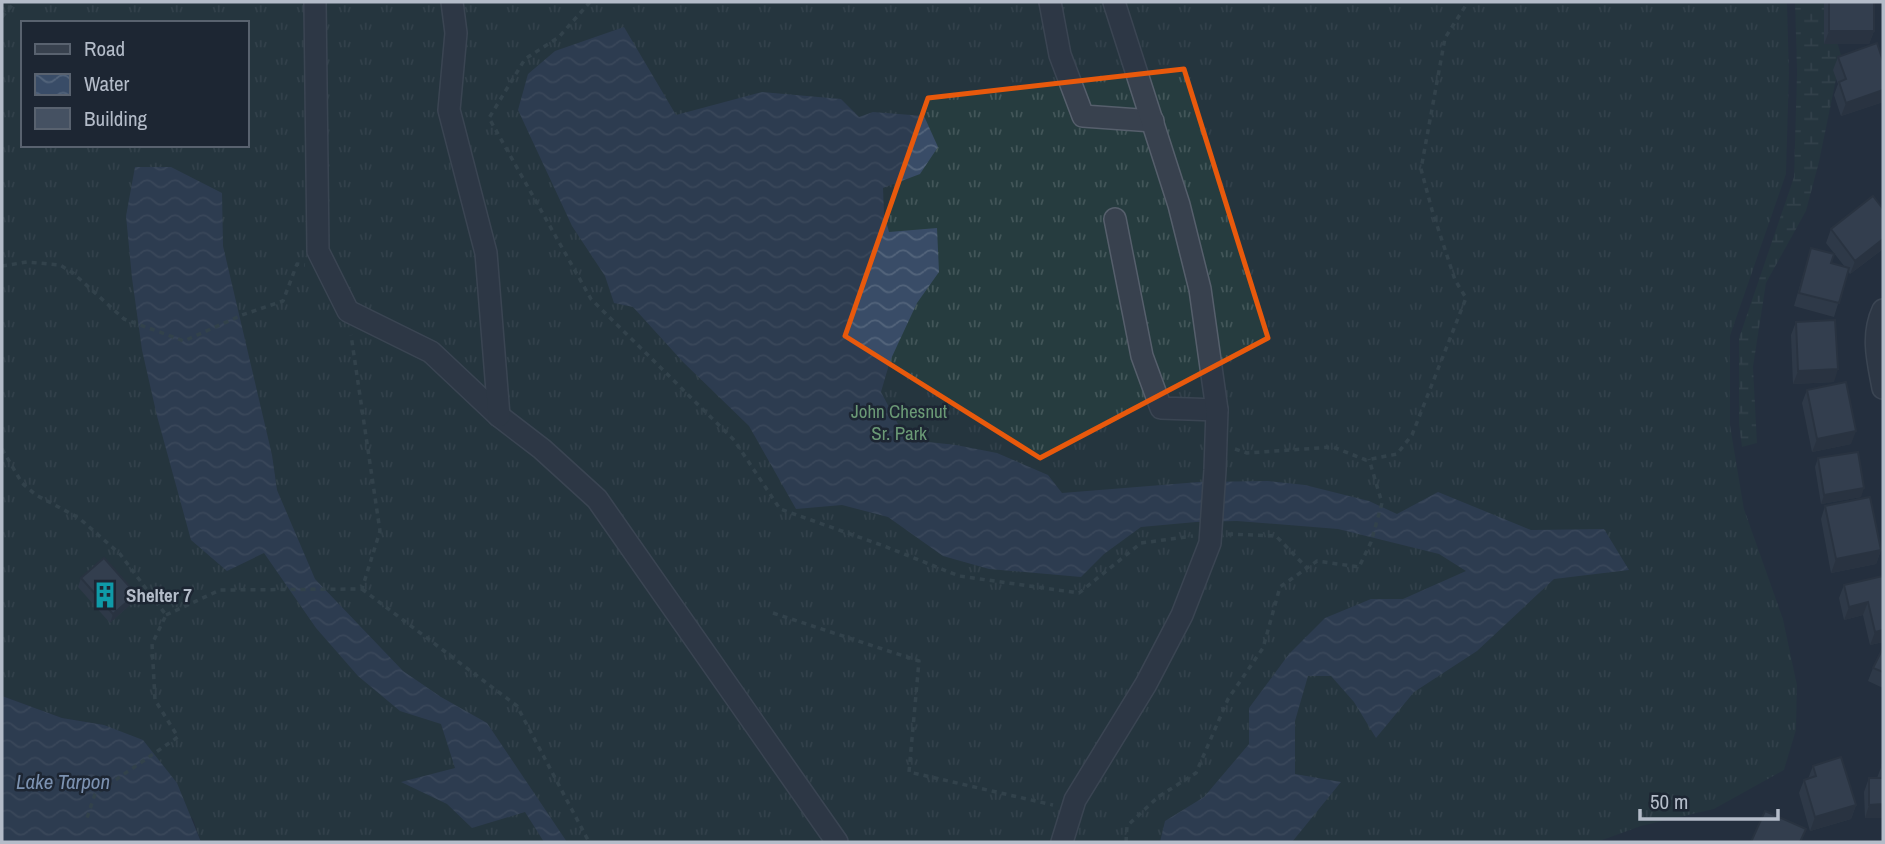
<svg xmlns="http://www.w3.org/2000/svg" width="1885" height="844" viewBox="0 0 1885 844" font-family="'Archivo Narrow',sans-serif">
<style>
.grass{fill:url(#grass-tufts);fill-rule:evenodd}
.wetland{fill:url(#wetland-marsh)}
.water{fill:url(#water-waves)}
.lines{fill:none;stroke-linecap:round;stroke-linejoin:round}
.minor-casing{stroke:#565f6c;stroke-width:24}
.path{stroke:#44595c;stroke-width:3.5;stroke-dasharray:5 5;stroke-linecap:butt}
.minor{stroke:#38414e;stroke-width:21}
.wall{fill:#3b4654}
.shaded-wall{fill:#303945}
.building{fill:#455162;stroke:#303945;stroke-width:2}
.marked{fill:none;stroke:#e8590c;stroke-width:5;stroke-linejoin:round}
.labels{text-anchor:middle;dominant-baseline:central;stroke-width:5;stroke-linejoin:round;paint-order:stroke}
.park-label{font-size:19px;fill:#6b9a76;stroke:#1d2633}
.poi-label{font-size:19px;font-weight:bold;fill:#b4bcc9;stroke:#1d2633;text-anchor:start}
.water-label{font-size:21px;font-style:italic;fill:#7c92b1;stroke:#1d2633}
</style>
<defs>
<pattern id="grass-tufts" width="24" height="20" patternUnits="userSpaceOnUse" patternTransform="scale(1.75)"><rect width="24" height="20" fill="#263c3f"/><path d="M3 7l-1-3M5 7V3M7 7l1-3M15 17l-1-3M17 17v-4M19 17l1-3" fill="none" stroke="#435659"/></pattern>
<pattern id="wetland-marsh" width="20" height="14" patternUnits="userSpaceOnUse" patternTransform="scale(1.75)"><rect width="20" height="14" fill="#263c3f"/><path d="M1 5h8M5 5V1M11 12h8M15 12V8" fill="none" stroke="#435659"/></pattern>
<pattern id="water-waves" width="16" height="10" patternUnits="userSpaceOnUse" patternTransform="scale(1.75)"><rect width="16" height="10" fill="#394c67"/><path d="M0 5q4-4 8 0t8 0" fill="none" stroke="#53647b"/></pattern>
</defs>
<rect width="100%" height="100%" fill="#242f3e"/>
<path class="grass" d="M2,2H1787L1789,73L1786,174L1730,336V425L1744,509L1783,619L1797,685L1796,730L1784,770L1714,809L1641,826L1597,842H201L193,819L104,725L62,718L2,696ZM23,23H247V145H23Z"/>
<polygon class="wetland" points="1795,2 1825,2 1841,55 1819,162 1806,211 1766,283 1753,367 1757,443 1742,447 1739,425 1739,338 1794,177 1797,72"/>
<g class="water">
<polygon points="624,27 676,115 762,92 841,99 859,117 873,112 924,116 938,147 920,174 883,188 884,214 889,232 937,228 939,272 917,303 890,361 881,392 900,428 919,441 956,445 997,453 1048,475 1062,493 1199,482 1268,481 1305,485 1369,501 1397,514 1438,492 1531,530 1604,529 1629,570 1554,579 1477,651 1414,692 1376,738 1354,702 1331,676 1308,676 1295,721 1295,774 1341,782 1292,842 1160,842 1165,821 1204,797 1249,744 1249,708 1289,654 1325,618 1371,599 1403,599 1466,571 1439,554 1338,529 1237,521 1196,522 1141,527 1104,554 1081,577 989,569 943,556 888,517 842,505 796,509 749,426 683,362 633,307 614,303 605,276 572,226 518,110 528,74 555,51"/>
<polygon points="135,167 171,167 222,193 223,246 272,455 277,490 315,579 403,671 441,697 487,723 567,842 544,842 525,812 472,828 447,804 401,782 455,768 441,724 400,711 358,676 316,628 264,553 227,571 191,540 157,416 142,350 132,278 126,216"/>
<polygon points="2,696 62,718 104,725 143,740 177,783 201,842 2,842"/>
</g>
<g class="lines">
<g class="minor-casing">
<g id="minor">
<polyline points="315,2 318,251 348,311 431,352 499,416 542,449 597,499 837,842"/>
<polyline points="452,2 456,33 449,110 486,253 499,416"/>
<polyline points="1050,2 1060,55 1083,116 1153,121"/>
<polyline points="1115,219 1142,356 1161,408 1217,410"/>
<path d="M1883,310C1871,336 1878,361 1883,388"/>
<polyline points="1062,842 1075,800 1146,684 1182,615 1210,543 1215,470 1217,410 1200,289 1179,205 1114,2"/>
</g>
</g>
<g class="path">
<polyline points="590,2 559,37 525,59 489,118 591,299 734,440 780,509 884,546 959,576 1079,593 1141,543 1193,536"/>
<polyline points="2,17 15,2"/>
<polyline points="2,266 27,262 60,265 73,273 124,319 184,341 242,315 283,301 297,264 305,265"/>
<polyline points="2,449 22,483 36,495 79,518 120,554 166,615 152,644 155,700 178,737 95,794 86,821"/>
<polyline points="1235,449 1247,453 1333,447 1366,460 1397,454 1412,435 1466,298 1455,280 1432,210 1421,169 1445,38 1468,2"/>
<polyline points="1228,534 1276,536 1307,568"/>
<polyline points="362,589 517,706 589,842"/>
<polyline points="773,613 919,661 909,772 1053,805"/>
<polyline points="166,615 220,590 362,589 380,531 351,335"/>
<polyline points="1126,842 1127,826 1158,797 1196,773 1228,699 1263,648 1280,587 1317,561 1359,567 1371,542 1382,503 1369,459"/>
</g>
<use href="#minor" class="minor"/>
</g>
<g class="wall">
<polygon points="1824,2 1874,2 1874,31 1869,44 1824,44"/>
<polygon points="1838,57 1883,61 1883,102 1841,116 1834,95 1838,84 1833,70"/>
<polygon points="1883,209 1883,249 1850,274 1848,271 1834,317 1794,306 1811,248 1831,263 1845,267 1826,243 1831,229"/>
<polygon points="1796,322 1834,382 1793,384 1791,335"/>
<polygon points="1807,390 1851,444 1812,452 1802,403"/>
<polygon points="1818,458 1861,497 1821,504 1815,467"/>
<polygon points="1825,506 1881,550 1876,564 1831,573 1821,519"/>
<polygon points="1883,576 1883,642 1870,645 1863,615 1844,620 1839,598 1844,585"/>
<polygon points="81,578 136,594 132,603 110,623 78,587"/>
<polygon points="1883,648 1883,688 1868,681 1873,668"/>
<polygon points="1882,765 1883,818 1865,818 1864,792 1869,778 1877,778"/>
<polygon points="1813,766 1856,805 1851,819 1810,831 1799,793 1804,780 1808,779"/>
</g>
<g class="shaded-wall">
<polygon points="1829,31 1874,31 1869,44 1824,44"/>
<polygon points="1883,90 1883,102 1841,116 1846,103"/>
<polygon points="1883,239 1883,249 1850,274 1855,261"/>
<polygon points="1838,369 1834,382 1793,384 1798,371"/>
<polygon points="1856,431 1851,444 1812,452 1817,439"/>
<polygon points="1864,488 1861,497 1821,504 1824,495"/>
<polygon points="1881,550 1876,564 1831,573 1836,559"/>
<polygon points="136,594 132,603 110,623 113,614"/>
<polygon points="1868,602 1863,615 1844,620 1849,607"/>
<polygon points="1883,630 1883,642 1870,645 1875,632"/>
<polygon points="1883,804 1883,818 1865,818 1869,805"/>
<polygon points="1856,805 1851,819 1810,831 1815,817"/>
</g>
<g class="building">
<rect x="1829" y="2" width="45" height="29"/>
<polygon points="1877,43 1883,61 1883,90 1846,103 1839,82 1846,79 1838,57"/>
<polygon points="1873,196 1883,209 1883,239 1855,261 1831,229"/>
<polygon points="1811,248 1834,254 1831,263 1849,268 1839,303 1799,293"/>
<polygon points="1835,320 1838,369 1798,371 1796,322"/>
<polygon points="1846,382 1856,431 1817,439 1807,390"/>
<polygon points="1858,452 1864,488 1824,495 1818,458"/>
<polygon points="1870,497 1881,550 1836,559 1825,506"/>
<polygon points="104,558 136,594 113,614 81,578"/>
<polygon points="1883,576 1883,630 1875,632 1868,602 1849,607 1844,585"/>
<polygon points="1883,648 1883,672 1873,668"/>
<polygon points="1841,757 1856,805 1815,817 1804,780 1816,776 1813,766"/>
<polygon points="1882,765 1883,765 1883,804 1869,805 1869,778 1882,778"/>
<polygon points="1765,811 1806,829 1800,842 1751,842"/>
</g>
<path d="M0 0H1885V844H0ZM1184,69L1268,338L1040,458L845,336L928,98Z" fill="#242f3e" fill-opacity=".55" fill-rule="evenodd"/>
<path class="marked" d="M1184,69L1268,338L1040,458L845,336L928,98Z"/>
<defs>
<g id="building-bare" transform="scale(2.1)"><path d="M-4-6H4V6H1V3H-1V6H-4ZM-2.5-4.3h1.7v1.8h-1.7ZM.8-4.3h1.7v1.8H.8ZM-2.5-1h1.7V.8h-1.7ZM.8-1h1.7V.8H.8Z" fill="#0f9aa8" stroke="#1d2633" stroke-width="2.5" paint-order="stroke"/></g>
</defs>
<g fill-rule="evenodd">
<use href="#building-bare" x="105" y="595"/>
</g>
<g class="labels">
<g class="park-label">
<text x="899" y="411">John Chesnut<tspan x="899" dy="22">Sr. Park</tspan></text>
</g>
<g class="poi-label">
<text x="126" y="595">Shelter 7</text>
</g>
<g class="water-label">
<text x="63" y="781">Lake Tarpon</text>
</g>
</g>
<rect width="1885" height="844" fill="none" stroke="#b4bcc9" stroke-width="7"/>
<rect x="21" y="21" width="228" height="126" fill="#1d2633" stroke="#59626f" stroke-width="2"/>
<rect x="35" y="44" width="35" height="10" fill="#38414e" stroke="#59626f" stroke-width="2"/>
<text x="84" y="56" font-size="21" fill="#b4bcc9">Road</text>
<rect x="35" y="74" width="35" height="21" fill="url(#water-waves)" stroke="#59626f" stroke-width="2"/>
<text x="84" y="91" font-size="21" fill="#b4bcc9">Water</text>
<rect x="35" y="108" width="35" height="21" fill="#455162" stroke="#59626f" stroke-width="2"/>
<text x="84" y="126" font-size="21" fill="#b4bcc9">Building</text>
<path d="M1640 809v10h138v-10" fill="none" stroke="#b4bcc9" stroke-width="3.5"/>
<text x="1650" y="809" font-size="21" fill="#b4bcc9" stroke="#1d2633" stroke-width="5" paint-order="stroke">50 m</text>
</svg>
